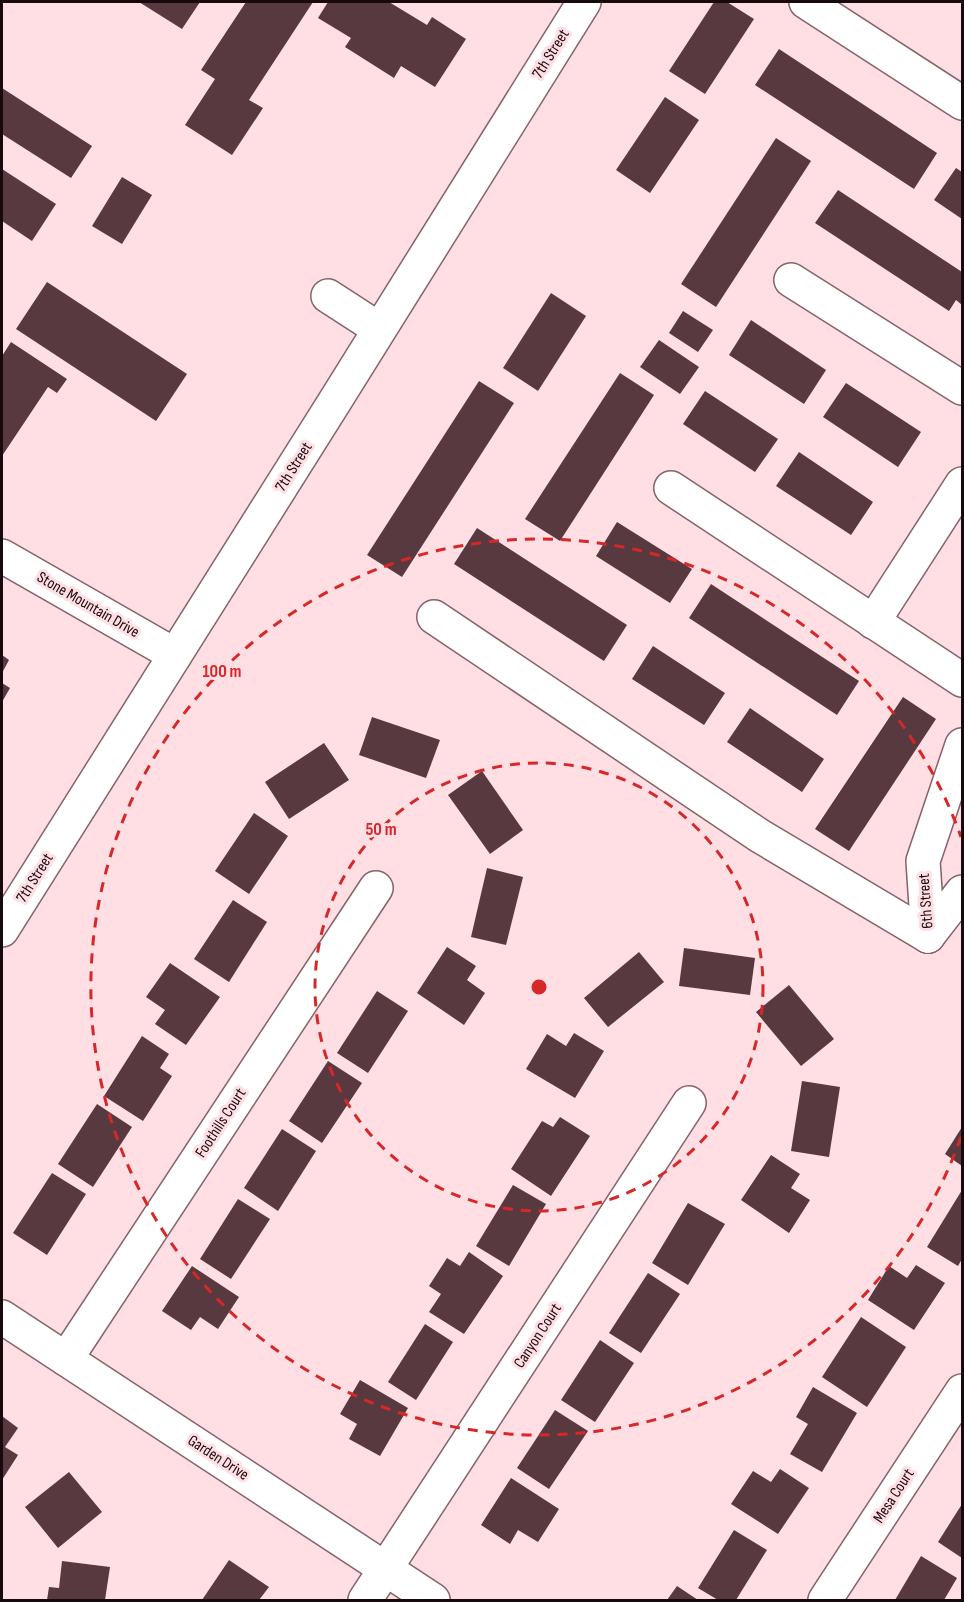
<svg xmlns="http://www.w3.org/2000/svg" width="964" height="1602" viewBox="0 0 964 1602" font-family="'Sofia Sans Condensed',sans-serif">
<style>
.building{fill:#593940}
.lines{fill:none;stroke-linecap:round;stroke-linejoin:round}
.minor-casing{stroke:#866269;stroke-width:36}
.minor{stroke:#fff;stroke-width:33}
.ring{fill:none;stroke:#d62828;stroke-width:3;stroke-dasharray:10 8}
.labels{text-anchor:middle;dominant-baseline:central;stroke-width:6;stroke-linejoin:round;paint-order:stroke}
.street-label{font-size:16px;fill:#170a0d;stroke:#ffdee4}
.centre{fill:#d62828;stroke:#ffdee4;stroke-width:3}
.ring-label{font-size:18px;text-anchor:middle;font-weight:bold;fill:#d62828;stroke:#ffdee4;stroke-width:6;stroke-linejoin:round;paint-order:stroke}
</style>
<rect width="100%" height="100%" fill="#ffdee4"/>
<g class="building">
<polygon points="139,2 200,2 182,29"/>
<polygon points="246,2 313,2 249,100 263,108 232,155 185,125 215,79 201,70"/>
<polygon points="328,2 389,2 427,25 432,17 466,39 435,87 401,66 394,78 345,47 351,38 318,18"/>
<polygon points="714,2 727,2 754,19 705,94 669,71"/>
<polygon points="779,49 937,153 914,189 755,85"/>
<polygon points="2,88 92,146 71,178 2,134"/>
<polygon points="665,97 699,120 650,193 616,170"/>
<polygon points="776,138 811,161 716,307 681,284"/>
<polygon points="956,168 962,172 962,219 934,200"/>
<polygon points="2,169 56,204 32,241 2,221"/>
<polygon points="122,177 152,195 122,244 92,226"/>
<polygon points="838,190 962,272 962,305 956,300 949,311 815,223"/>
<polygon points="47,282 187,374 156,421 16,329"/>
<polygon points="551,293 586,316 538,391 503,368"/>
<polygon points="683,311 713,330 698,352 669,333"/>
<polygon points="751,320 826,370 804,404 729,355"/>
<polygon points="659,340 699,367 680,394 640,367"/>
<polygon points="11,342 67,379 57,393 48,387 2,456 2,356"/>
<polygon points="620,373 654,395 560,541 525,519"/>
<polygon points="479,381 514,403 402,577 367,555"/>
<polygon points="846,383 921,432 898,467 823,417"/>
<polygon points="705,391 778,439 755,472 683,424"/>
<polygon points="799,452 873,502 851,535 776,486"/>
<polygon points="617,522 692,569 670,603 596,556"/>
<polygon points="477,528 627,625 604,661 454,564"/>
<polygon points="711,584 859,681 837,715 689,618"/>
<polygon points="653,646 725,693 704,725 632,679"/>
<polygon points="2,655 9,660 2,673"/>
<polygon points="2,683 10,688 2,702"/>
<polygon points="903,697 936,719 849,851 815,829"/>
<polygon points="750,708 824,759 802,792 727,742"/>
<polygon points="372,717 440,740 426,778 359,755"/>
<polygon points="324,743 349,780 289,819 265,782"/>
<polygon points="482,771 523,830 490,854 448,795"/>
<polygon points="254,813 288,836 249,894 215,871"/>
<polygon points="487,868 523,877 506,945 471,937"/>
<polygon points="233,900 267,922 229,982 194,959"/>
<polygon points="447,947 476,966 467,980 485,993 464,1025 417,993"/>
<polygon points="684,948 755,958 750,995 679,986"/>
<polygon points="639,952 664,982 608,1027 584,998"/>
<polygon points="170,963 220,997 186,1045 155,1024 165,1010 146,997"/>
<polygon points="789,985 834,1039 801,1066 756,1012"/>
<polygon points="377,991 408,1011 368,1073 337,1053"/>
<polygon points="574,1033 604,1051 575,1098 526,1069 547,1034 566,1046"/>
<polygon points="142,1036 169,1054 160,1068 172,1076 143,1121 104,1096"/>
<polygon points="328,1061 362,1083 322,1143 289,1121"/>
<polygon points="802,1081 840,1087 829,1157 791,1151"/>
<polygon points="97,1104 132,1127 93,1187 58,1164"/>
<polygon points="560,1117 590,1136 551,1196 511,1169 542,1121 553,1127"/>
<polygon points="962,1127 962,1166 945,1154"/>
<polygon points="282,1129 316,1151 278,1211 244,1188"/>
<polygon points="771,1155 800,1174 791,1188 810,1200 789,1233 741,1200"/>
<polygon points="52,1173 86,1194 47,1255 13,1233"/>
<polygon points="513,1185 546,1204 509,1266 476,1246"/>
<polygon points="962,1190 962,1259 958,1266 927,1247"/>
<polygon points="238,1199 270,1219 231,1279 200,1259"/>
<polygon points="688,1203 725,1224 688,1285 652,1263"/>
<polygon points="469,1252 503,1276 464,1334 429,1312 441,1294 429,1286 447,1258 460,1266"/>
<polygon points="916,1265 945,1283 914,1330 868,1300 889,1266 907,1278"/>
<polygon points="192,1266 239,1297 218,1329 200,1317 191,1330 162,1311"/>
<polygon points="648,1273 680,1294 641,1353 609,1333"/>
<polygon points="861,1317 906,1347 867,1407 822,1377"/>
<polygon points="425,1324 453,1342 416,1400 388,1382"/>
<polygon points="600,1340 634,1363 595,1422 561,1400"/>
<polygon points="360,1380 408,1408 380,1456 349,1439 357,1424 340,1414"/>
<polygon points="813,1387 857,1413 822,1472 790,1454 808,1424 796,1417"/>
<polygon points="555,1410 588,1431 549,1489 517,1468"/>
<polygon points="2,1416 18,1428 5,1447 18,1455 2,1480"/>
<polygon points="780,1469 809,1488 778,1534 731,1504 753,1471 771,1482"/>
<polygon points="69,1472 102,1512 58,1548 25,1507"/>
<polygon points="511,1478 559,1509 538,1542 518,1530 510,1544 481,1525"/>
<polygon points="962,1504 962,1558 938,1542"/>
<polygon points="734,1530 767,1550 736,1600 718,1600 698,1588"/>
<polygon points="921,1556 957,1578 944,1600 895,1600"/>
<polygon points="229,1560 269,1587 259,1600 202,1600"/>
<polygon points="62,1561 110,1567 105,1600 47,1600 49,1587 59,1588"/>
<polygon points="677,1586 698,1600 667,1600"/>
</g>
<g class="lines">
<g class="minor-casing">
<g id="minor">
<polyline points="806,2 962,103"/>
<polyline points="791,280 962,388"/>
<polyline points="328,296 379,329"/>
<polyline points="671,488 962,680"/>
<polyline points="2,556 175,655"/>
<polyline points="434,617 760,836 928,936"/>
<polyline points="873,622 962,484"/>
<polyline points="2,930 335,401 584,2"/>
<polyline points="928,936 923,861 962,745"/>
<polyline points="928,936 962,892"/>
<polyline points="2,1317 433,1600"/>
<polyline points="66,1359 376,888"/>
<polyline points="365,1600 689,1103"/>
<polyline points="825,1600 962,1391"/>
</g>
</g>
<use href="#minor" class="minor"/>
</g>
<g class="ring">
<circle cx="539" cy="987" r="224"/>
<path d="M961 1137A448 448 0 1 1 961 837"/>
</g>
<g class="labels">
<g class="street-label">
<text transform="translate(551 54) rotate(-58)">7th Street</text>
<text transform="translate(294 467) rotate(-58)">7th Street</text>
<text transform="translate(88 605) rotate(30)">Stone Mountain Drive</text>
<text transform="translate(35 878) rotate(-58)">7th Street</text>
<text transform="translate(926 901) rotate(-94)">6th Street</text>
<text transform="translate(221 1123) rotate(-57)">Foothills Court</text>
<text transform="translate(538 1336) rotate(-57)">Canyon Court</text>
<text transform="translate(218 1458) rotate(33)">Garden Drive</text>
<text transform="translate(894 1496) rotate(-57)">Mesa Court</text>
</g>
</g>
<circle cx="539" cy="987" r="9" class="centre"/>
<g class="ring-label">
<text x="222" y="677">100 m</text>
<text x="381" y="835">50 m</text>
</g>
<rect width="964" height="1602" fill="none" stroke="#170a0d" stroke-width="6"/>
</svg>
